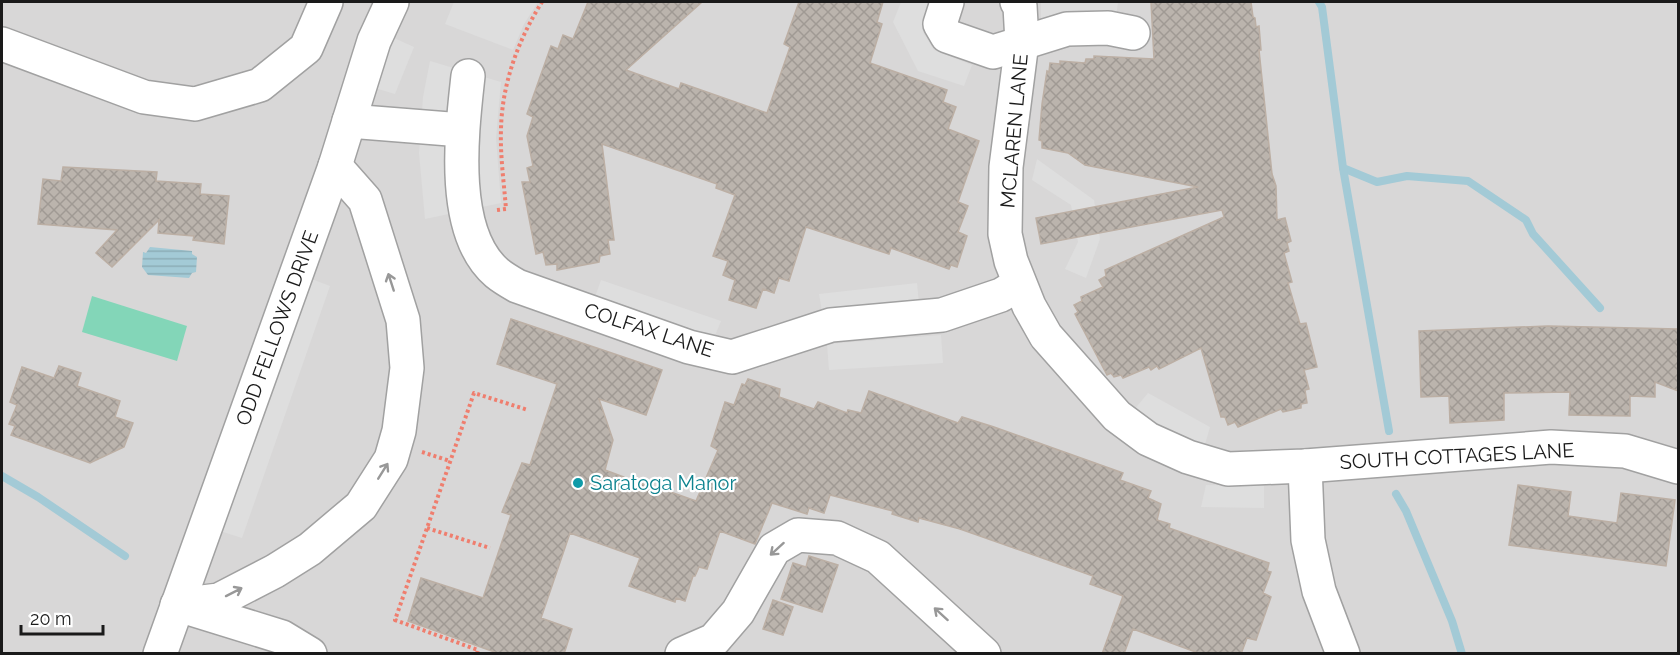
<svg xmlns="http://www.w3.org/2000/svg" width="1680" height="655" viewBox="0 0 1680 655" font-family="Raleway,sans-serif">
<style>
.residential{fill:#d8d7d7}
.pitch{fill:#83d6b8}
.parking{fill:#dedede}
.water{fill:url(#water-rules)}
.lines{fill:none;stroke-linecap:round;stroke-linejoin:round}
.stream{stroke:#a3cad6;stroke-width:8}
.building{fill:url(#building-cross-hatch);stroke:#bcafa4;stroke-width:1.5}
.minor-casing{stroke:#a1a1a1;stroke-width:36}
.path{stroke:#ef7e6e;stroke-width:4;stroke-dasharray:3 3;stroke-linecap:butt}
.minor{stroke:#fff;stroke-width:33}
.oneway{stroke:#989898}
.culture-dot{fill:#0f9aa8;stroke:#fff;stroke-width:2}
.labels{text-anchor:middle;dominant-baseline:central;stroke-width:4.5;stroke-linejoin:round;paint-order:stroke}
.street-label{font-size:20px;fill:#1a1a1a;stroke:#fff}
.culture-label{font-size:20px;fill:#0d838f;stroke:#fff;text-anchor:start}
</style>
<defs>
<pattern id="water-rules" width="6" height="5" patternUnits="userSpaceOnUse" patternTransform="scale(1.5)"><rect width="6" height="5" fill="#a3cad6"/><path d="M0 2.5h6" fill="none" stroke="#8cadb7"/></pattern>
<pattern id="building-cross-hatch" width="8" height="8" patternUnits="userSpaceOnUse" patternTransform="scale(1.5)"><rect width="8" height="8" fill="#bbb4ad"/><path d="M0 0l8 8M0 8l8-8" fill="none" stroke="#a09a94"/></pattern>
</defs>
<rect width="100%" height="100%" fill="#ebe8e0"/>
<rect class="residential" x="2" y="2" width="1676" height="651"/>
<polygon class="pitch" points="92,296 187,326 177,361 82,332"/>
<g class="parking">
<polygon points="454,2 538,2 524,24 513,50 445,24"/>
<polygon points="901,2 932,2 923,32 934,50 972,65 964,86 918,71 893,22"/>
<polygon points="1041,2 1118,2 1116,18 1041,22"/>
<polygon points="394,38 414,47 395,94 375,88"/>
<polygon points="430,61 501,82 496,138 501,203 425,219 419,153 423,97"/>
<polygon points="1037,159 1094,200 1100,239 1086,278 1065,269 1078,242 1071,205 1032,180"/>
<polygon points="309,278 330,286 242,538 220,531"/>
<polygon points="601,280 721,321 712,343 594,300"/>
<polygon points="917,283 919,304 823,317 819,294"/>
<polygon points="941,335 943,363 829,370 827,344"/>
<polygon points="1148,393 1210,427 1204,448 1172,438 1133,411"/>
<polygon points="1206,485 1264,486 1264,508 1201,507"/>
</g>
<polygon class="water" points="150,247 192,251 192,254 197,257 196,272 192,273 189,278 148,275 142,267 143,252 146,253"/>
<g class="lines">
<g class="stream">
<polyline points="1319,2 1322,7 1343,168 1377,182 1407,176 1468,181 1526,220 1533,234 1600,308"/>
<polyline points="1343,168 1389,431"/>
<polyline points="2,476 38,497 125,556"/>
<polyline points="1396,494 1406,511 1452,621 1462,654"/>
</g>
</g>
<g class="building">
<polygon points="588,2 702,2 626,70 679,89 681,83 767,113 790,47 784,44 799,2 883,2 877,22 882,24 870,63 947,90 943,102 956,107 948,129 979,141 958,202 968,206 958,232 967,236 957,267 951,265 949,269 891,248 889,254 806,227 789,281 779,278 774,293 763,289 756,308 729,300 735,280 723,275 728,261 713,256 735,195 716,188 717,184 602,144 614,240 608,240 610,254 600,256 599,262 557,270 557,264 546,265 543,252 536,254 522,182 530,182 527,168 533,166 527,136 533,117 527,114 551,46 558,49 563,35 573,39"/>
<polygon points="1151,2 1251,2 1253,17 1255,18 1256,27 1259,26 1261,50 1259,50 1272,174 1276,186 1277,220 1285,218 1291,241 1287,243 1289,251 1284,253 1292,282 1288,283 1300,324 1306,323 1317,367 1304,370 1309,389 1305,390 1307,403 1301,404 1301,408 1283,412 1281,409 1238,427 1235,422 1228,425 1225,417 1221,417 1201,348 1159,369 1157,366 1151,370 1149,367 1123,378 1121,375 1114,377 1111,373 1107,375 1075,314 1078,312 1074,305 1082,301 1081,297 1103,287 1099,280 1106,276 1105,270 1224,217 1222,210 1041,244 1036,218 1198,187 1085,165 1068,153 1042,148 1042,141 1039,140 1042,104 1047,71 1049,72 1050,63 1060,64 1060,61 1085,63 1086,59 1094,59 1094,56 1154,59"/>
<polygon points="63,167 157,172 156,181 201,184 200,194 229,196 224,244 193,240 194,236 158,233 159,220 112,267 96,253 117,230 38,224 43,179 61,181"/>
<polygon points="511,319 662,370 646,415 599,399 613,440 605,470 661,491 662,489 696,501 718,450 711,446 725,402 734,405 742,384 745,385 748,379 780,389 779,397 814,409 818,402 847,413 848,410 861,413 869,391 958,423 962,417 994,427 1123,473 1120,480 1151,491 1148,498 1161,504 1157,520 1170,524 1169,528 1269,563 1267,571 1271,572 1263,593 1271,597 1256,640 1247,638 1241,654 1201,654 1133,629 1124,654 1102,654 1123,596 1090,584 1093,576 960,529 919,518 918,522 892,514 893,511 830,495 824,513 809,508 807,514 772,503 755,544 720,531 707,569 699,567 695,576 693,576 685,601 676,598 675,602 629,586 640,558 570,533 541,618 572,629 564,654 500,654 408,621 421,578 483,598 511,515 502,512 522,463 530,465 557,384 497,364"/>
<polygon points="1548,326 1678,329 1678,391 1655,382 1655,397 1630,396 1630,416 1569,415 1570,392 1504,393 1504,420 1450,423 1449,396 1421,397 1419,331"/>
<polygon points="59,366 81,373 77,386 120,401 115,417 133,423 124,447 90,463 11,435 15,426 9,424 17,405 10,402 22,367 54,378"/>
<polygon points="1518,485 1571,492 1568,516 1617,523 1621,493 1675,500 1666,566 1509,545"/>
<polygon points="809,556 838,565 822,612 781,599 793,563 806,567"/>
<polygon points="773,600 793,607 783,635 763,629"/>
</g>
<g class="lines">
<g class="minor-casing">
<g id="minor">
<polyline points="947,2 940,24 947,36 993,52 1067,29 1108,28 1133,33"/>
<polyline points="1017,2 1020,6 1022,42 1006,167 1005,234 1011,261 1029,306 1046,336 1117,416 1148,439 1188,457 1228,469 1305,466 1551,447 1625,451 1678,467"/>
<polyline points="2,44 144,97 195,104 260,85 306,48 326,2"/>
<path d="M468,76C462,131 449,232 497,273C503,278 510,282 517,286L689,347L732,357L831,325L942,315L1001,295L1019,284"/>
<polyline points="349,121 462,130"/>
<polyline points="1305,466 1308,540 1319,591 1343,654"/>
<polyline points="177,605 219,600 275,571 310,549 361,506 391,459 399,431 407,368 403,320 365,200 335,166"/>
<polyline points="185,607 282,637 310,654"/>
<polyline points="160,654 335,166 374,41 392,2"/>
<polyline points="682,654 714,640 738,612 774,549 798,535 837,538 878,557 984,654"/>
</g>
</g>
<g class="path">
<path d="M497,210L506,209C504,183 500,155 501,129C502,84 518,40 542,2"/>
<polyline points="422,452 450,461"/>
<polyline points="427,528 490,548"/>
<polyline points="477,654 478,650 395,620 474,393 528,410"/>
</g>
<use href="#minor" class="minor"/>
</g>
<defs><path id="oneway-shaft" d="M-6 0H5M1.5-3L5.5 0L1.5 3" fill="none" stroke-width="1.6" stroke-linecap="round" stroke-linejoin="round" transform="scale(1.5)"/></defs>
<g class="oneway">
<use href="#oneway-shaft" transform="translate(391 282) rotate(-108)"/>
<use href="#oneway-shaft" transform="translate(383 471) rotate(-58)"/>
<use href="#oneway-shaft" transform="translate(777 549) rotate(138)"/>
<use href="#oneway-shaft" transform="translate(234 592) rotate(-27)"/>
<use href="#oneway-shaft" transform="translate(941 614) rotate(-138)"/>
</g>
<circle class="culture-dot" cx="578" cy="483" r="6"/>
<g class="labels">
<g class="street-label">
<text transform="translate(1014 131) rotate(-85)">MCLAREN LANE</text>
<text transform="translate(277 328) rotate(-70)">ODD FELLOWS DRIVE</text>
<text transform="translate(649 330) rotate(18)">COLFAX LANE</text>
<text transform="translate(1457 456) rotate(-3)">SOUTH COTTAGES LANE</text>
</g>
<g class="culture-label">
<text x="590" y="483">Saratoga Manor</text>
</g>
</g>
<rect width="1680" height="655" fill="none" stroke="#1a1a1a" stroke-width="6"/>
<path d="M21 625v9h82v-9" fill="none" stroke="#1a1a1a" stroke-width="3"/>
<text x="30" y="625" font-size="18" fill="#1a1a1a" stroke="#ffffff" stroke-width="4.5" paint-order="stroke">20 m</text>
</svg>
